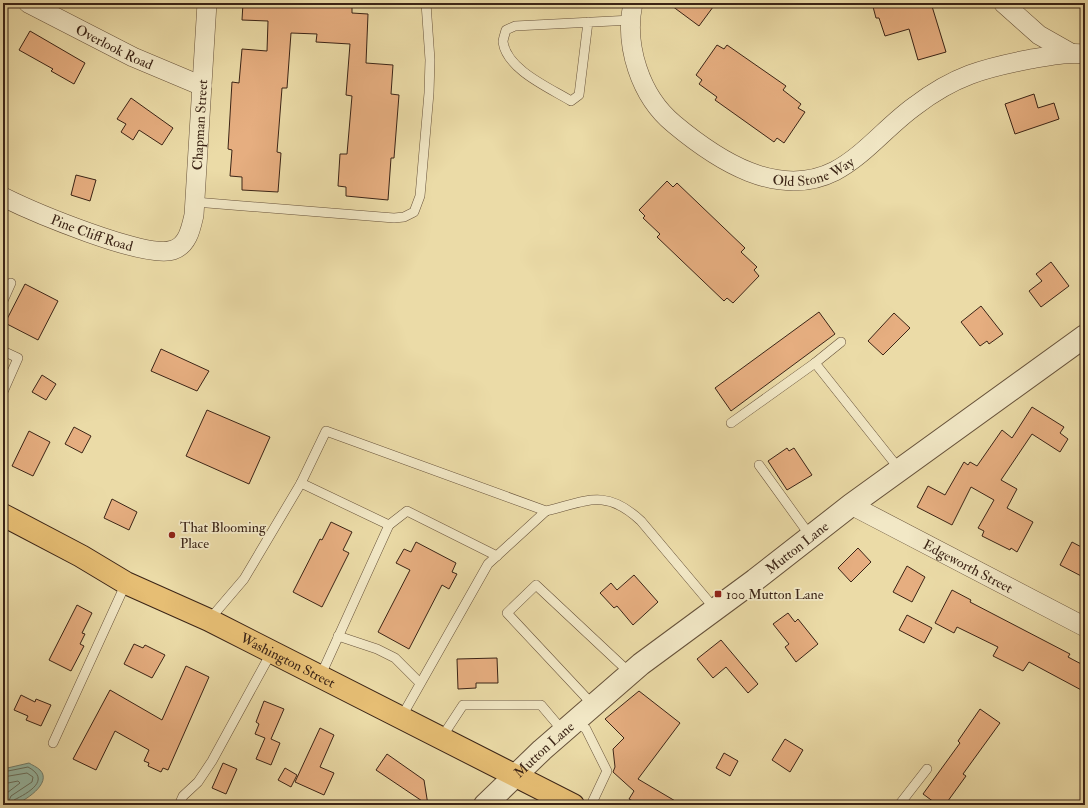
<svg xmlns="http://www.w3.org/2000/svg" width="1088" height="808" viewBox="0 0 1088 808" font-family="'IM FELL Double Pica',serif">
<style>
.water{fill:#98bba7;stroke:#737f6d}
.lines{fill:none;stroke-linecap:round;stroke-linejoin:round}
.shore{stroke:#6a705e;stroke-width:1}
.building{fill:#e6ae80;stroke:#3b2416}
.service-casing{stroke:#67523a;stroke-width:10}
.minor-casing{stroke:#67523a;stroke-width:20}
.tertiary-casing{stroke:#67523a;stroke-width:24}
.primary-casing{stroke:#3b2416;stroke-width:24}
.service{stroke:#f2e8c6;stroke-width:9}
.minor{stroke:#f2e8c6;stroke-width:19}
.tertiary{stroke:#f2e8c6;stroke-width:22}
.primary{stroke:#e6be74;stroke-width:22}
.poi-dot{fill:#8f2418;stroke:#f2e8c6;stroke-width:1.5}
.labels{text-anchor:middle;dominant-baseline:central;stroke-width:3.5;stroke-linejoin:round;paint-order:stroke}
.street-label{font-size:14px;fill:#3b2416;stroke:#f2e8c6}
.poi-label{font-size:14px;fill:#3b2416;stroke:#f2e8c6;text-anchor:start}
</style>
<rect width="100%" height="100%" fill="#ebdba7"/>
<filter id="stains"><feTurbulence type="fractalNoise" baseFrequency=".005" numOctaves="4"/><feColorMatrix values="0 0 0 0 .2 0 0 0 0 .09 0 0 0 0 .02 0 0 0 .5 -.17"/></filter>
<radialGradient id="worn" r=".72"><stop offset=".6" stop-color="#630" stop-opacity="0"/><stop offset="1" stop-color="#630" stop-opacity=".3"/></radialGradient>
<path class="water" d="M29,763C32,765 37,767 40,770C53,783 24,802 13,805C10,806 6,805 3,805V769Z"/>
<g class="lines">
<g class="shore">
<path d="M3,772L28,767C52,780 28,793 14,800L12,805"/>
<polyline points="3,777 27,773 33,777 32,782 11,796 7,805"/>
<polyline points="3,784 18,781 20,783 3,796"/>
</g>
</g>
<g class="building">
<polygon points="243,3 352,3 352,13 368,14 366,63 393,65 391,94 399,95 394,158 391,158 388,200 346,196 346,187 338,186 340,154 347,154 352,96 346,95 350,44 316,42 317,34 291,33 287,88 282,88 277,152 281,153 278,192 242,190 242,177 230,176 232,150 228,149 232,82 239,83 242,49 267,51 268,21 242,20"/>
<polygon points="668,3 716,3 699,26"/>
<polygon points="872,3 931,3 946,52 918,60 909,29 885,36 879,18 876,18"/>
<polygon points="30,31 85,63 74,84 51,71 53,69 19,50"/>
<polygon points="717,45 724,49 727,45 786,86 783,90 801,104 798,108 805,112 784,143 777,138 774,142 715,100 717,97 699,84 702,80 696,75"/>
<polygon points="1034,94 1038,108 1054,103 1059,119 1015,134 1005,104"/>
<polygon points="131,98 173,128 162,145 139,130 133,140 121,132 126,124 117,119"/>
<polygon points="76,175 96,180 90,201 71,195"/>
<polygon points="667,181 673,187 677,183 745,248 741,252 757,267 754,270 759,276 733,303 727,298 724,301 657,237 660,234 643,218 645,216 639,210"/>
<polygon points="1051,262 1069,286 1041,307 1029,291 1042,281 1036,274"/>
<polygon points="25,284 58,301 38,340 5,323"/>
<polygon points="981,306 1003,334 989,344 987,341 980,346 961,322"/>
<polygon points="819,312 835,334 731,411 715,388"/>
<polygon points="894,313 910,328 883,355 868,341"/>
<polygon points="161,349 209,371 197,391 151,371"/>
<polygon points="42,375 56,384 46,400 32,392"/>
<polygon points="1032,407 1064,427 1060,433 1068,439 1060,452 1032,434 1001,480 1017,489 1007,508 1033,522 1017,552 1011,548 1010,550 982,536 984,531 978,528 994,500 971,487 952,525 917,507 928,486 945,495 964,462 968,465 970,462 977,466 1002,430 1012,438"/>
<polygon points="207,410 270,437 249,484 186,456"/>
<polygon points="74,427 91,436 82,453 65,444"/>
<polygon points="29,431 50,442 33,476 12,466"/>
<polygon points="787,448 789,451 794,448 812,475 787,490 768,461"/>
<polygon points="112,499 137,512 129,530 104,518"/>
<polygon points="331,522 352,532 343,550 349,553 322,607 293,592 320,539 322,540"/>
<polygon points="416,542 456,563 452,572 457,574 449,589 442,585 409,649 378,632 410,570 396,563 404,549 411,552"/>
<polygon points="1072,542 1085,549 1085,578 1060,565"/>
<polygon points="858,548 871,562 851,582 838,568"/>
<polygon points="907,566 925,577 912,602 893,592"/>
<polygon points="634,575 658,602 633,625 617,606 614,608 600,593 611,583 617,590"/>
<polygon points="952,590 971,600 970,602 1070,654 1068,657 1085,666 1085,692 1029,662 1023,671 993,656 998,647 957,627 954,633 935,623"/>
<polygon points="77,605 92,613 82,633 85,634 80,644 84,646 71,671 49,660"/>
<polygon points="788,613 795,622 798,619 818,644 796,662 785,647 789,644 773,624"/>
<polygon points="907,615 932,628 924,643 899,630"/>
<polygon points="721,640 758,684 748,693 726,667 713,678 697,659"/>
<polygon points="134,644 143,648 145,645 165,655 152,678 124,664"/>
<polygon points="497,658 498,683 476,683 476,688 458,689 457,659"/>
<polygon points="186,666 209,677 168,770 163,768 161,772 148,766 149,763 144,761 149,750 115,731 96,770 73,759 110,690 162,720"/>
<polygon points="639,691 680,723 638,779 682,805 640,805 629,799 634,791 613,772 615,767 613,749 624,738 605,719"/>
<polygon points="21,695 35,702 36,699 51,705 41,726 26,720 28,716 14,710"/>
<polygon points="264,701 284,709 271,739 280,743 271,765 256,759 265,738 255,734 259,724 256,722"/>
<polygon points="980,709 1000,723 963,774 966,776 945,805 938,805 923,794 960,743 958,741"/>
<polygon points="320,728 334,735 320,767 334,773 324,795 295,782"/>
<polygon points="785,739 803,750 790,772 772,760"/>
<polygon points="724,753 738,761 730,776 716,768"/>
<polygon points="387,754 424,780 428,805 376,770"/>
<polygon points="223,763 237,769 226,794 212,788"/>
<polygon points="285,768 297,775 291,787 278,780"/>
</g>
<g class="lines">
<g class="service-casing">
<g id="service">
<path d="M588,22L579,95L571,101C550,88 507,70 503,42C503,39 505,34 506,30L515,26L632,20"/>
<polyline points="195,202 394,218 404,217 414,212 420,196 429,93 430,60 426,3"/>
<polyline points="3,301 11,283"/>
<polyline points="841,342 815,363 900,470"/>
<polyline points="3,351 18,358 3,392"/>
<polyline points="731,423 815,363"/>
<polyline points="759,465 811,537"/>
<path d="M546,511C587,501 606,488 641,521L715,609"/>
<polyline points="389,525 407,511 497,556"/>
<polyline points="209,620 244,579 301,483"/>
<polyline points="338,636 377,649 395,658 420,683"/>
<polyline points="320,677 389,525 301,483 326,431 546,511 488,564 402,716"/>
<polyline points="593,705 507,613 536,585 630,673"/>
<polyline points="575,721 586,729 607,771 591,805"/>
<polyline points="442,737 463,705 541,705 563,731"/>
<polyline points="53,743 126,583"/>
<polyline points="179,805 183,796 198,782 212,761 271,653"/>
<polyline points="899,805 927,769"/>
</g>
</g>
<g class="minor-casing">
<g id="minor">
<path id="s1" d="M28,3L133,57L202,86"/>
<path id="s2" d="M633,3C624,45 640,96 674,124C717,160 778,200 835,171C865,155 887,126 915,106C954,76 984,68 1031,59C1050,56 1066,52 1085,54"/>
<polyline points="1003,3 1039,35 1069,52"/>
<path id="s3" d="M3,197C31,211 146,260 173,250C188,245 191,228 194,215L207,3"/>
<path id="s4" d="M851,505L1085,627"/>
</g>
</g>
<g class="tertiary-casing">
<g id="tertiary">
<path id="s5" d="M485,805L542,750L641,664L755,580L851,505L1085,336"/>
</g>
</g>
<g class="primary-casing">
<g id="primary">
<path id="s6" d="M3,515L81,556L126,583L209,620L573,805"/>
</g>
</g>
<use href="#service" class="service"/>
<use href="#minor" class="minor"/>
<use href="#tertiary" class="tertiary"/>
<use href="#primary" class="primary"/>
</g>
<g class="poi-dot">
<circle cx="172" cy="535" r="4"/>
<rect x="714" y="590" width="8" height="8" rx="2"/>
</g>
<g class="labels">
<g class="street-label">
<text stroke="none"><textPath href="#s1" startOffset="97">Overlook Road</textPath></text>
<text stroke="none"><textPath href="#s3" startOffset="313">Chapman Street</textPath></text>
<text stroke="none"><textPath href="#s2" startOffset="290">Old Stone Way</textPath></text>
<text stroke="none"><textPath href="#s3" startOffset="96">Pine Cliff Road</textPath></text>
<text stroke="none"><textPath href="#s5" startOffset="405">Mutton Lane</textPath></text>
<text stroke="none"><textPath href="#s4" startOffset="132">Edgeworth Street</textPath></text>
<text stroke="none"><textPath href="#s6" startOffset="320">Washington Street</textPath></text>
<text stroke="none"><textPath href="#s5" startOffset="81">Mutton Lane</textPath></text>
</g>
<g class="poi-label">
<text x="180" y="527">That Blooming<tspan x="180" dy="16">Place</tspan></text>
<text x="726" y="594">100 Mutton Lane</text>
</g>
</g>
<rect width="1088" height="808" fill="none" stroke="#ebdba7" stroke-width="16"/>
<rect x="4" y="4" width="1080" height="800" fill="none" stroke="#3b2416" stroke-width="2"/>
<rect x="8" y="8" width="1072" height="792" fill="none" stroke="#3b2416"/>
<rect width="100%" height="100%" filter="url(#stains)"/>
<rect width="100%" height="100%" fill="url(#worn)"/>
</svg>
